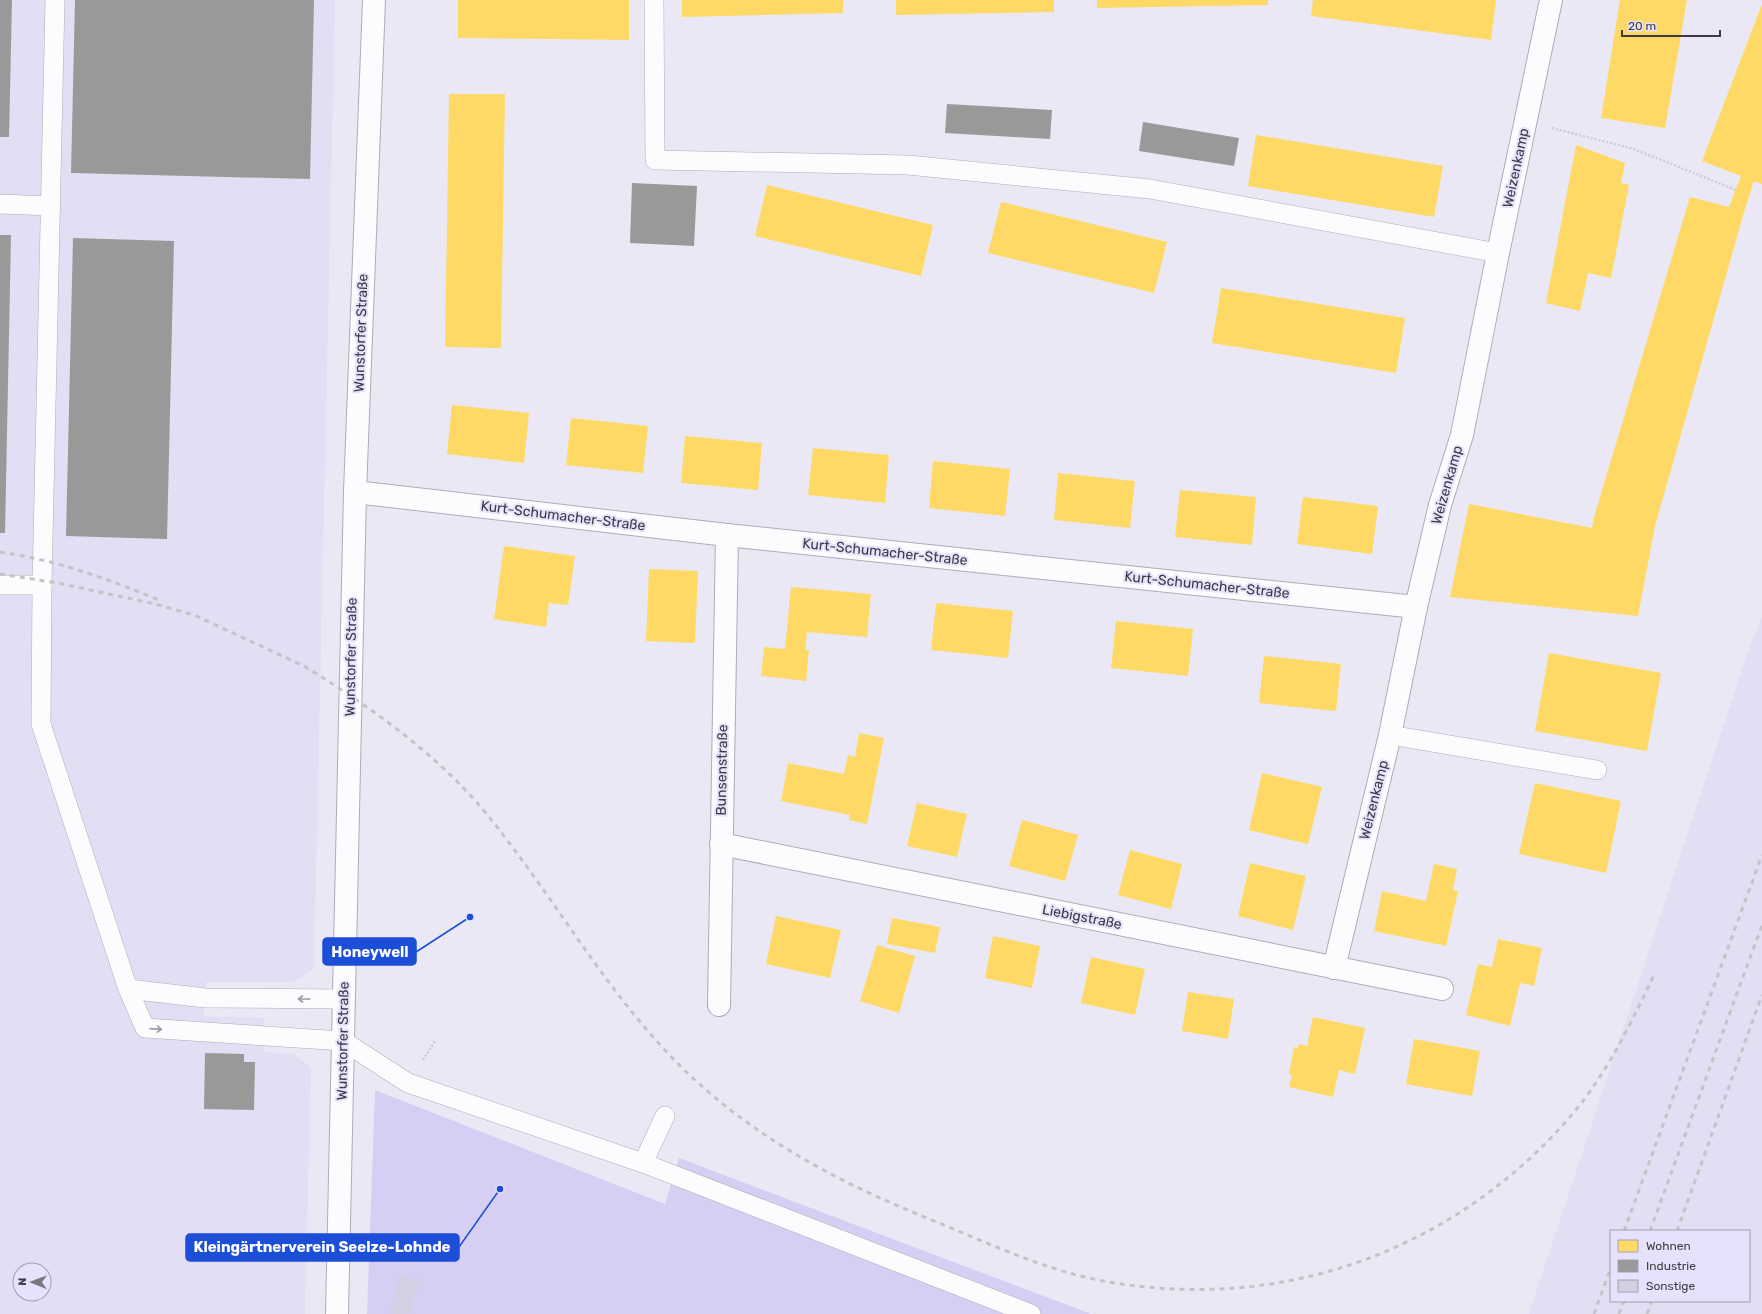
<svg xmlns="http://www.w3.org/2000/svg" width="1762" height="1314" viewBox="0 0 1762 1314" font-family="Rubik,sans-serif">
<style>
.built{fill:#e2def4;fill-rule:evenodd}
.green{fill:#d6cff3}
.homes{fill:#ffd966}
.industry{fill:#999}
.building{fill:#d4d0e3}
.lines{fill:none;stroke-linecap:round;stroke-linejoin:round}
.service-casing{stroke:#aeacb6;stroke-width:20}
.minor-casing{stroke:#aeacb6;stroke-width:24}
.tertiary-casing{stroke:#aeacb6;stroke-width:24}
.path{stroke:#ccccd1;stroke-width:2.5;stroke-dasharray:2 2;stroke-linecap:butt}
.service{stroke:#fcfcfe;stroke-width:19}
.minor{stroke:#fcfcfe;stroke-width:22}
.tertiary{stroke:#fcfcfe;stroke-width:22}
.rail{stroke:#c4c3c6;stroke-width:3;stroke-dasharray:5 5;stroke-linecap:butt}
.oneway{stroke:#9c9ba1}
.labels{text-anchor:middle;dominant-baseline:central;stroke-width:4;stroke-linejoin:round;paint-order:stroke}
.street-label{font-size:14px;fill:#3c3a44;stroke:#e7e2fb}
.leader{fill:none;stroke:#1d4ed8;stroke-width:1.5}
.callout-dot{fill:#1d4ed8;stroke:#e7e2fb;stroke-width:1.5}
.callout{fill:#1d4ed8;stroke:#1d4ed8;stroke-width:1.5}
.callout-label{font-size:15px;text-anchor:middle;font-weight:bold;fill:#fff}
</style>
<rect width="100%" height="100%" fill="#eae8f5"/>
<g class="built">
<path d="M0,0H335L314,968L303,977L292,982H206L204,1016L264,1018V1052L294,1054L311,1068L305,1314H0ZM20,1270H44V1294H20Z"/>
<path d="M1762,617V1314H1529L1748,651ZM1611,1231H1749V1301H1611Z"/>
</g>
<polygon class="green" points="375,1090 665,1204 679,1158 1091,1314 367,1314"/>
<g class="homes">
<polygon points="458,0 629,0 629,40 458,38"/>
<polygon points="682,0 843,0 843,13 682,17"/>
<polygon points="896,0 1054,0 1054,12 896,15"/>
<polygon points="1097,0 1268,0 1268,5 1097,8"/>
<polygon points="1313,0 1496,0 1491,40 1311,16"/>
<polygon points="1620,0 1687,0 1665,128 1601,118"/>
<polygon points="1762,4 1762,184 1754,181 1744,212 1655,526 1638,616 1450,597 1469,504 1592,528 1594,517 1690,197 1729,207 1741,176 1702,161"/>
<polygon points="449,94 505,94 501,348 445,347"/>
<polygon points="1256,135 1443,166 1434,217 1248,186"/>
<polygon points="1576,145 1625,163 1621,183 1629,185 1611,278 1588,273 1580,311 1546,303"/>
<polygon points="767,185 933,225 921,276 755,236"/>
<polygon points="1001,202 1167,242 1154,293 988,253"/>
<polygon points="1221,288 1405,318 1396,373 1212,343"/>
<polygon points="452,405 529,413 524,463 447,454"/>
<polygon points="571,418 648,426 643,473 566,465"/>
<polygon points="685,436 762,443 758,490 681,483"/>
<polygon points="813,448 889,455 885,503 808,495"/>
<polygon points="933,461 1010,469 1005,516 929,508"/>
<polygon points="1058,473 1135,481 1130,528 1054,520"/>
<polygon points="1180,490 1256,497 1252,545 1175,537"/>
<polygon points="1303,497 1378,506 1372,554 1297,544"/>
<polygon points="504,546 575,556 568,605 549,603 546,627 494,619"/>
<polygon points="649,569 698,571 695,643 646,641"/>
<polygon points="791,587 871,594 867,637 807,632 805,650 809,650 806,681 761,676 764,647 785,649"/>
<polygon points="936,603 1013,611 1008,658 931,650"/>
<polygon points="1116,621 1193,629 1188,676 1111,668"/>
<polygon points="1549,653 1661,673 1647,751 1535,731"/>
<polygon points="1264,656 1341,664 1336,711 1259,703"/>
<polygon points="859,733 884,738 867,824 849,820 850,815 781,801 788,763 844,774 848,755 855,757"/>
<polygon points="1262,773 1322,787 1308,844 1249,830"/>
<polygon points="1535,783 1621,801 1606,873 1519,854"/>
<polygon points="917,803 967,814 957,857 907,846"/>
<polygon points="1022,820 1078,835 1065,881 1009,866"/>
<polygon points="1130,850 1182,864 1171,909 1118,895"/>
<polygon points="1250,863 1306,876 1293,930 1238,916"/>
<polygon points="1434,864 1457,869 1453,890 1458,891 1446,946 1374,931 1382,891 1426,901"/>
<polygon points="776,916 841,930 830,978 766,964"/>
<polygon points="892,918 940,927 935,953 887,944"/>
<polygon points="993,936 1040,946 1032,988 985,978"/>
<polygon points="1498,939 1542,948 1534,986 1520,983 1510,1026 1466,1015 1478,964 1492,967"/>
<polygon points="877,945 915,956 899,1013 860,1001"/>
<polygon points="1091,957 1145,969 1135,1015 1081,1003"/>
<polygon points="1188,992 1234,999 1228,1039 1182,1031"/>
<polygon points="1313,1017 1365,1028 1355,1074 1339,1070 1333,1097 1289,1087 1292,1075 1289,1074 1294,1047 1298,1048 1299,1044 1307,1046"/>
<polygon points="1414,1039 1480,1051 1472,1096 1406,1084"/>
</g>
<g class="industry">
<polygon points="0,0 12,0 9,137 0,137"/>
<polygon points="75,0 314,0 310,179 71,173"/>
<polygon points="947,104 1052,110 1050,139 945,133"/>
<polygon points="1143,122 1239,138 1234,166 1139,151"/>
<polygon points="632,183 697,186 694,246 630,243"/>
<polygon points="0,235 11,235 5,533 0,533"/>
<polygon points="73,238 174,241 167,539 66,536"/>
<polygon points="205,1053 244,1054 244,1062 255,1062 254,1110 204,1109"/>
</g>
<polygon class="building" points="400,1275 419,1280 410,1314 390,1314"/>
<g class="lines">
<g class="service-casing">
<g id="service">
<polyline points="654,0 655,160 908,165 1150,189 1498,253"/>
<polyline points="0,204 51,206"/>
<polyline points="0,585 42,585 55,0"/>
<polyline points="42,585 41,724 128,989 145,1028 343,1041 408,1083 643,1163 665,1116"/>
<polyline points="1390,735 1597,770"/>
<polyline points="128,989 205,998 343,999"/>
<polyline points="643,1163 1031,1314"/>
</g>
</g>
<g class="minor-casing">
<g id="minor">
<polyline points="355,492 727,535 1416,607"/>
<polyline points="721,844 1442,989"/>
<polyline points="1334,968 1390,735 1416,607 1440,505 1462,435 1498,253 1551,0"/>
<polyline points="719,1005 727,535"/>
</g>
</g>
<g class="tertiary-casing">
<polyline id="tertiary" points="337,1314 355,492 374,0"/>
</g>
<g class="path">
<polyline points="1552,128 1634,149 1736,190"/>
<polyline points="423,1060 435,1041"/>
</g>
<use href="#service" class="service"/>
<use href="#minor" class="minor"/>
<use href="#tertiary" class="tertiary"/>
<g class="rail">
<path d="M0,552C56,560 109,579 161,601"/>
<path d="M0,574L58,583L155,604L194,615L304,666C369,706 436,753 485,812C560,903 615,1011 705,1089C776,1151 856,1190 944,1225C999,1248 1055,1274 1115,1283C1247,1304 1376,1274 1484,1196C1521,1169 1555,1137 1583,1101C1613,1061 1634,1017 1655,973"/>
<polyline points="1624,1231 1762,855"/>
<polyline points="1650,1231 1762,925"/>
<polyline points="1677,1231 1762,995"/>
<polyline points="1594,1314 1611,1267"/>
<polyline points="1619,1314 1624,1301"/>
<polyline points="1647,1314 1652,1301"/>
</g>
</g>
<defs><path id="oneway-shaft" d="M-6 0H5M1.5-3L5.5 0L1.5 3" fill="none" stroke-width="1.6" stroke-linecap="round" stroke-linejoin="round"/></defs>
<g class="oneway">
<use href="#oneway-shaft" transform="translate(304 999) rotate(-180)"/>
<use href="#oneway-shaft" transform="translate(156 1029) rotate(4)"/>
</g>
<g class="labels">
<g class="street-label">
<text transform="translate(1516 168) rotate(-78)">Weizenkamp</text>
<text transform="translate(361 333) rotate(-88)">Wunstorfer Straße</text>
<text transform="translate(1447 485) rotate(-74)">Weizenkamp</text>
<text transform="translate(563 516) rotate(7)">Kurt-Schumacher-Straße</text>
<text transform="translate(885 552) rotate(6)">Kurt-Schumacher-Straße</text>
<text transform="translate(1207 585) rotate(6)">Kurt-Schumacher-Straße</text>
<text transform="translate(351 657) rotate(-89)">Wunstorfer Straße</text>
<text transform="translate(722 770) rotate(-89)">Bunsenstraße</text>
<text transform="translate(1374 800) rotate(-76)">Weizenkamp</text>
<text transform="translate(1082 917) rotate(11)">Liebigstraße</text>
<text transform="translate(343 1041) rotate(-89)">Wunstorfer Straße</text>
</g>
</g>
<path class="leader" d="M470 917L416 952M500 1189L459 1247"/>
<g class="callout-dot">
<circle cx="470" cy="917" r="4"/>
<circle cx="500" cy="1189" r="4"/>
</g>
<g class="callout">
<rect x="323" y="938" width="93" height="27" rx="4"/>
<rect x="186" y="1234" width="273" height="27" rx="4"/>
</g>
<g class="callout-label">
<text x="370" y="957">Honeywell</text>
<text x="322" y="1252">Kleingärtnerverein Seelze-Lohnde</text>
</g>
<rect x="1610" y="1230" width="140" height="72" fill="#e7e2fb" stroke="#a39fb2"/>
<rect x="1618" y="1240" width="20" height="12" fill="#ffd966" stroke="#a39fb2"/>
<text x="1646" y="1250" font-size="12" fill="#3c3a44">Wohnen</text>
<rect x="1618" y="1260" width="20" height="12" fill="#999999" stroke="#a39fb2"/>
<text x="1646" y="1270" font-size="12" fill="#3c3a44">Industrie</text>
<rect x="1618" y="1280" width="20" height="12" fill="#d4d0e3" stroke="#a39fb2"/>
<text x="1646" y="1290" font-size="12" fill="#3c3a44">Sonstige</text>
<g transform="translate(32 1282) rotate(271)"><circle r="19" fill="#e7e2fb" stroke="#a39fb2"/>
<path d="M0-3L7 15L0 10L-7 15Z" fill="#797782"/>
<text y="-6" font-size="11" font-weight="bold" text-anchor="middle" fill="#3c3a44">N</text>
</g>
<path d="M1622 30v6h98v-6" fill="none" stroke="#3c3a44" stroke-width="2"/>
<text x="1628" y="30" font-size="12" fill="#3c3a44" stroke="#e7e2fb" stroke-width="3" paint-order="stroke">20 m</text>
</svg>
